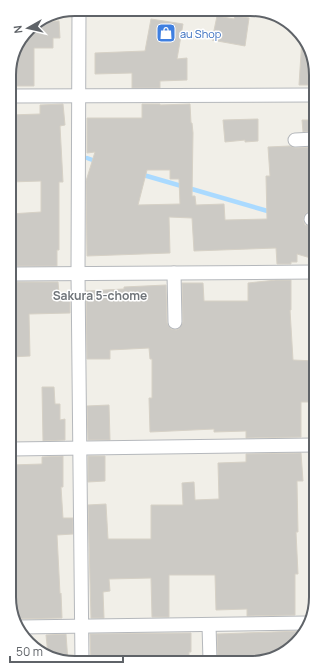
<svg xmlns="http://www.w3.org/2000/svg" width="325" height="672" viewBox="0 0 325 672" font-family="Manrope,sans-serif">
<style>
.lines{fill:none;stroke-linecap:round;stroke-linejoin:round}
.stream{stroke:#aadaff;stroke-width:4.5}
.building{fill:#cccac5;stroke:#d6d1c6;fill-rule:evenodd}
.street-casing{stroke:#b5b8bc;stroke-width:15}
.street{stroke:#fff;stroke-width:13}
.labels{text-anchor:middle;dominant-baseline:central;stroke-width:3;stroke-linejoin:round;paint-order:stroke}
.shop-label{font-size:11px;fill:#366cbe;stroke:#fff;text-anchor:start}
.neighbourhood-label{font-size:12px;font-weight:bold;fill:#70757a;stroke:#fff}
.rim{fill:none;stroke:#5f6368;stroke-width:2}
</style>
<rect width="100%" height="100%" fill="#f1efe8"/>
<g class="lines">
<g class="stream">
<polyline points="87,158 98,162"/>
<polyline points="140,174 271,212"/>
</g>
</g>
<g class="building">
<polygon points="217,16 234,19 235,16 249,18 245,46 212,40"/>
<polygon points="151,19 183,24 177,59 187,58 187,80 160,81 160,88 132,88 132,73 95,74 95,53 145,51"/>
<polygon points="59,21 60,38 53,38 53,48 34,48 34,86 10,86 10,66 31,25 41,22"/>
<polygon points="302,38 314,57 314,85 299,85"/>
<polygon points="63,104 65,125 60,126 63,182 59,182 59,250 57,250 57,266 10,266 10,214 41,212 41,181 10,182 10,115 40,114 40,105"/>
<path d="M142,104H160V105L190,104L191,123H192L193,133L192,196H195L196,205L224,204L225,220L267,219L266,176H270L268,147L290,146L295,148L314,147V212L310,211L306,213L304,216L303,220L305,225L314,228V259L297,254V262H291V264H277L276,248L194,251L192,218L169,217L170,253L87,256L86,181L95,152L87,153V118H142ZM147,170H170V179H179L180,204L138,205Z"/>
<polygon points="258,119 258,141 245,142 245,140 225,142 223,120"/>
<polygon points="302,120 314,120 314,131 303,132"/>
<polygon points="276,280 291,280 291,310 290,310 293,360 315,361 315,402 301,402 301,437 246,438 246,431 214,432 214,429 150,432 149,398 152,398 152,359 150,359 149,348 110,350 110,359 87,359 86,291 124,289 124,287 166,285 167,323 171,329 176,330 179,329 183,322 182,283 203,283 204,301 248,301 248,283"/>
<polygon points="10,282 58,282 59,293 70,293 70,313 29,314 30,356 10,357"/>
<polygon points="42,387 54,387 55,404 60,404 60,420 65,419 65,440 43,441"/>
<polygon points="109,405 110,440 88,440 87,406"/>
<polygon points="301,453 303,481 297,481 298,532 296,532 298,574 295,574 295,615 247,616 247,609 216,610 215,575 169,575 169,617 152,617 151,578 109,579 110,591 103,592 104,618 91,618 88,505 106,504 108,539 151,539 151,505 183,505 182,483 194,482 195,500 219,499 218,463 246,462 246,454"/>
<polygon points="63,456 63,487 61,487 63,518 73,518 73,534 57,535 60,594 61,593 62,618 14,619 11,563 11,551 14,551 11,465 42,464 42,457"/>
<polygon points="88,456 105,456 105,481 88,482"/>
<polygon points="301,631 300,640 267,661 218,661 217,634"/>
<polygon points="191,633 191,652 189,652 189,661 91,662 90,634"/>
<polygon points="66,634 68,662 62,662 48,655 46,635"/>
</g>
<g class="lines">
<g class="street-casing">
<g id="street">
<polyline points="79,9 78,274 82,662"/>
<polyline points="10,96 314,95"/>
<polyline points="295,140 314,139"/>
<polyline points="311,219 314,220"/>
<polyline points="174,273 175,322"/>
<polyline points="10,274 315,272"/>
<polyline points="11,449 315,445"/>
<polyline points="209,625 210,661"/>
<polyline points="19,627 307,623"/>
</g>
</g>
<use href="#street" class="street"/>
</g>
<defs>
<g id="shop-square" transform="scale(1)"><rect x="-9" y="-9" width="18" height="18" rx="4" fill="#3f7fe0" stroke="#fff"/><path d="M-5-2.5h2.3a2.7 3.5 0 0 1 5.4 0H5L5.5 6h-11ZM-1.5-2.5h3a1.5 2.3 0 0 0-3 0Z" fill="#fff"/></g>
</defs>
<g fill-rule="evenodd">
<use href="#shop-square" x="166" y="33"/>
</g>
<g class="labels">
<g class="shop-label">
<text x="180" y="33">au Shop</text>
</g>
<g class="neighbourhood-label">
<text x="100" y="295">Sakura 5-chome</text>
</g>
</g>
<path d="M0 0H325V672H0ZM75 16H250A59 59 0 0 1 309 75V597A59 59 0 0 1 250 656H75A59 59 0 0 1 16 597V75A59 59 0 0 1 75 16Z" fill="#fff" fill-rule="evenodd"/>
<path class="rim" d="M75 16H250A59 59 0 0 1 309 75V597A59 59 0 0 1 250 656H75A59 59 0 0 1 16 597V75A59 59 0 0 1 75 16Z"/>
<g transform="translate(28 28) rotate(262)" stroke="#ffffff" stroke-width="3" paint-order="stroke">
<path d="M0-3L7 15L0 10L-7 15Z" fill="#5f6368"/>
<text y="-6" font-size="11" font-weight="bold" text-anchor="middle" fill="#5f6368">N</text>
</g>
<path d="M10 656v6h113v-6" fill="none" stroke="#5f6368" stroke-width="2"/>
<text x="16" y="656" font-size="12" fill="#5f6368" stroke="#ffffff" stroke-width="3" paint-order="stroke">50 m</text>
</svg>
